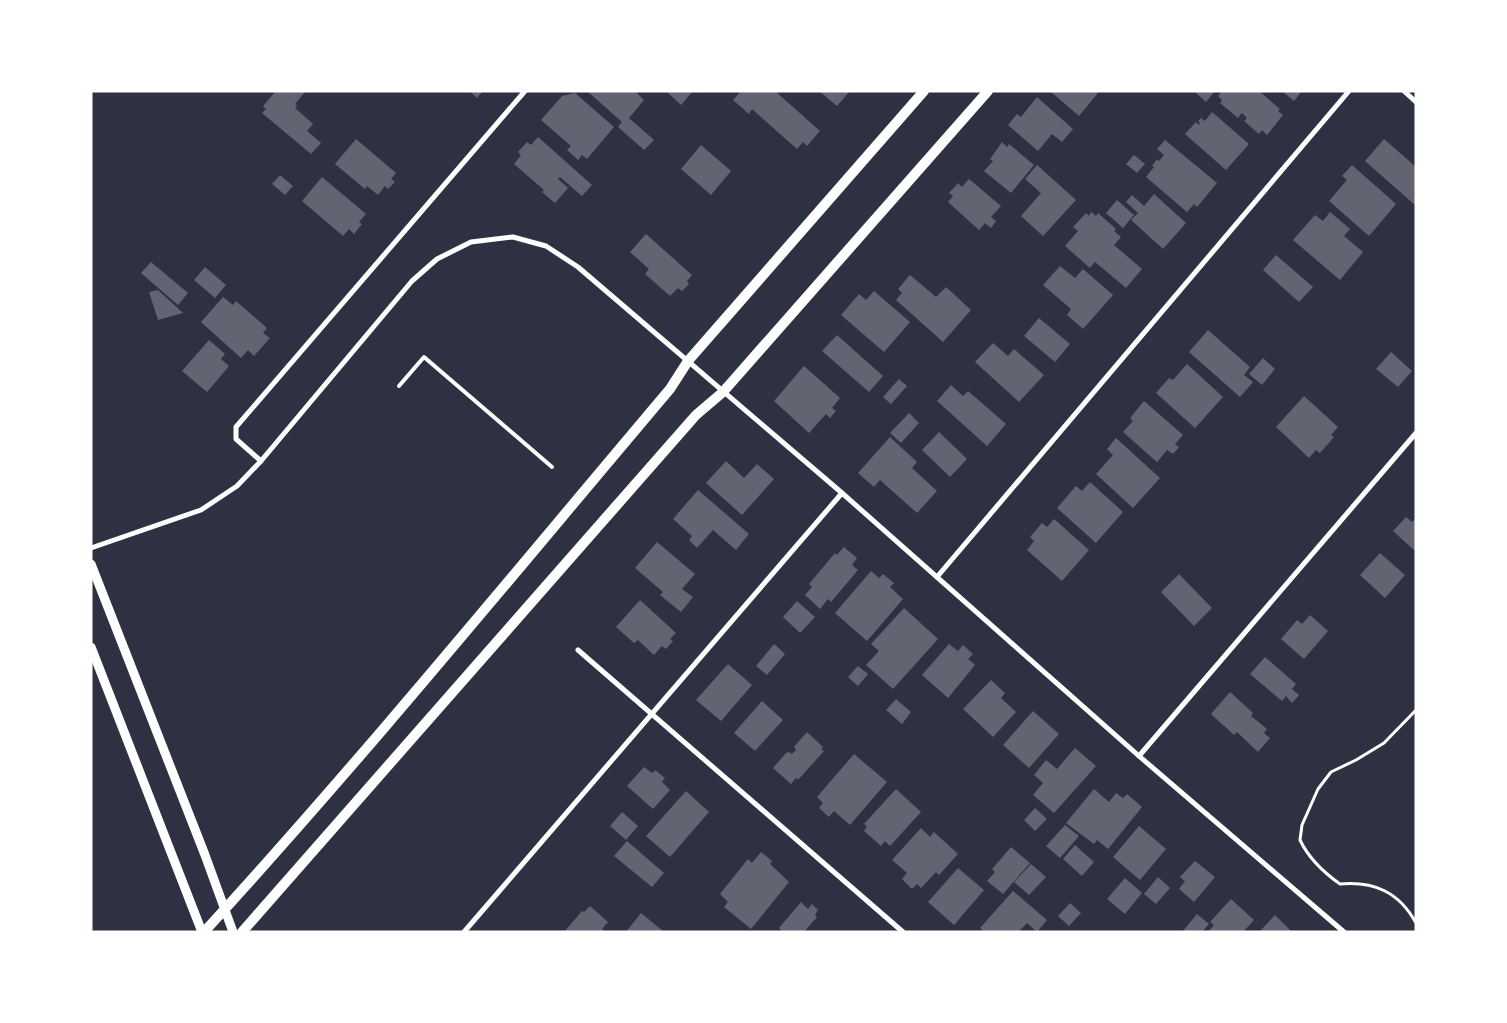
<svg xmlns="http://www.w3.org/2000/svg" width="1507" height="1023" viewBox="0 0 1507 1023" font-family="'Roboto Serif',serif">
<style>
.building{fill:#626471}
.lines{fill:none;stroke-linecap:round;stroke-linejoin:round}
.path{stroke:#fff;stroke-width:3}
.service{stroke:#fff;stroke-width:4}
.minor{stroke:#fff;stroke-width:5}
.tertiary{stroke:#fff;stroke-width:9}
.secondary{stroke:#fff;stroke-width:10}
</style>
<rect width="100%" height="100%" fill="#2d3142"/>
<g class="building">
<polygon points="276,91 305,92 295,104 297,106 295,108 313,124 307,131 321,143 311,154 262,113 266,109 263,106"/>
<polygon points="470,91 483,91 477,98"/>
<polygon points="587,91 635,91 644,100 629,118 654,140 644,150 618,127 622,122"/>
<polygon points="666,91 693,91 681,105"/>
<polygon points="741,91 775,91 820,131 807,146 803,142 797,149 752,109 749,114 733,100"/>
<polygon points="819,91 850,91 837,106"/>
<polygon points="1050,91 1096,91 1098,93 1079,116"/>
<polygon points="1194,91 1215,91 1206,102"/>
<polygon points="1222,91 1259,91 1280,109 1278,111 1283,115 1267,135 1262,130 1259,134 1244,121 1247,118 1242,113 1238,118 1220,103 1222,100 1218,96"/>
<polygon points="1282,91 1302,91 1294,101"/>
<polygon points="575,93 614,127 587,159 582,155 578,160 567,150 571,146 541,120 562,96"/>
<polygon points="1037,97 1073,129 1062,142 1052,134 1038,151 1008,125 1017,114 1021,117"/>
<polygon points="1212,112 1249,144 1226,170 1185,134 1196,122 1199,125 1200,123 1198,121 1201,118 1205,121"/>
<polygon points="538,137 592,185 582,196 560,177 558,179 568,188 555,203 542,192 544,190 514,164 521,155 518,152 527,142 531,145"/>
<polygon points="356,139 396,173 391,179 395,182 388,189 385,186 378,195 367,186 365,189 335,164"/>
<polygon points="1384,139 1416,167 1416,206 1365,161"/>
<polygon points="1165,140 1217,183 1197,207 1194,204 1187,212 1146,177 1154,167 1152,166 1157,159 1159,161 1164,155 1157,149"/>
<polygon points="1002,142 1007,147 1009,144 1034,165 1011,193 984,171 993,161 990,159"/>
<polygon points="701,145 731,171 711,195 681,169"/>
<polygon points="1134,155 1145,164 1137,173 1126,164"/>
<polygon points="1037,165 1076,200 1043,236 1021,216 1041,193 1025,179"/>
<polygon points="1352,165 1396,204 1369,236 1329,201 1347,180 1342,176"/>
<polygon points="280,175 293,186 285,195 272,184"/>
<polygon points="322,177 366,214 359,222 362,224 354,234 349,229 343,236 302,201"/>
<polygon points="969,179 1001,206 991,217 996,221 991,228 985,223 979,230 948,202 953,196 949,193 958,183 962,187"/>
<polygon points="1154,194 1186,223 1163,249 1131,220 1138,213 1126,202 1132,195 1144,206"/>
<polygon points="1117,200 1134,215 1123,228 1106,213"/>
<polygon points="1091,212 1096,216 1098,213 1116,229 1114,231 1121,237 1114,245 1142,269 1126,288 1095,262 1090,268 1065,246 1078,231 1073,227 1086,213 1089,216"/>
<polygon points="1330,212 1350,229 1344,236 1363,252 1340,280 1293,240 1315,215 1323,221"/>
<polygon points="646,234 692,275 687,281 689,284 682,291 678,288 670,296 645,274 649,269 630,252"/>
<polygon points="1276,255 1313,287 1299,302 1263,270"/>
<polygon points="151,262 188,293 178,305 141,273"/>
<polygon points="1060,266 1075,278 1083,269 1113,295 1083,329 1067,315 1071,309 1043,285"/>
<polygon points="205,267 226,285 215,298 194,280"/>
<polygon points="910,275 936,297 946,287 971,310 943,342 896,300 902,293 898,289"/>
<polygon points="158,290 183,313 158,320 149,292"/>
<polygon points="874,291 910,322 884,352 841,315 859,294 866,300"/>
<polygon points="223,297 233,305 236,301 267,328 263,333 270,338 254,356 248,350 241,358 201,322"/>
<polygon points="1039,318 1070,344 1055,362 1024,336"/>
<polygon points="1208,330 1250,367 1244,375 1253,382 1240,397 1189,352"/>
<polygon points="837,335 883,376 869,392 822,351"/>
<polygon points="209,340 225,354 221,359 229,366 207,392 182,371"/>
<polygon points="993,343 1008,356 1014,349 1044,375 1019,402 975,362"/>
<polygon points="1391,352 1412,371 1398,387 1376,369"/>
<polygon points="1263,358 1275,369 1262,385 1249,374"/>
<polygon points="1187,364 1223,397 1195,428 1156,393 1169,378 1173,380"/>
<polygon points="804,366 840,398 832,408 836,411 830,418 826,414 809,433 774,401"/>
<polygon points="899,379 907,386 891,404 883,397"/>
<polygon points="951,385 963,396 968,391 1006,424 987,446 937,401"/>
<polygon points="1304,396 1338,427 1331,435 1334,437 1320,453 1316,450 1309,458 1276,427"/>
<polygon points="1144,401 1183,435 1175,444 1179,447 1173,454 1167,450 1157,462 1123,432 1133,421 1130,418"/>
<polygon points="909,413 919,423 901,443 890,433"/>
<polygon points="939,432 967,459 950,477 922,450"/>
<polygon points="890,437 917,462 912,468 937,491 917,513 880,480 874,487 858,473"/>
<polygon points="1116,438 1160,478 1133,508 1096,474 1113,455 1107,449"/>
<polygon points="726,461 744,478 757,464 774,479 742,515 706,483"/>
<polygon points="1090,482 1123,512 1096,543 1057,508 1076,486 1082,491"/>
<polygon points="698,490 749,534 736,550 713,530 697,548 689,540 692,536 673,519"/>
<polygon points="1406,517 1412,522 1416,517 1416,552 1393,531"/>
<polygon points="1054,519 1089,550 1062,581 1027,550 1034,541 1030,537 1042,523 1047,527"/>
<polygon points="657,542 695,574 682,589 693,597 681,612 660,595 663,592 635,568"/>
<polygon points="844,547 857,558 852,565 858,570 831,602 828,599 820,609 805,595 812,587 809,584 835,553 837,555"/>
<polygon points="1380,553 1405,575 1385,598 1360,575"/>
<polygon points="871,571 879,578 883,574 894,583 890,587 903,599 867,641 835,613"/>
<polygon points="1179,574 1212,608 1194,626 1161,592"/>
<polygon points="640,600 676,633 670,639 673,641 666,649 662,646 654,655 638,640 634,643 616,627"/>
<polygon points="797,601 815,617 800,633 783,617"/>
<polygon points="904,608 938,639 893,689 866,665 879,651 871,644"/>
<polygon points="1310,615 1328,631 1304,659 1281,639 1297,620 1302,624"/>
<polygon points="774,644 785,654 767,675 756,666"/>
<polygon points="949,644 958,651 963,645 973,654 968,659 975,665 948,698 922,675"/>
<polygon points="1265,657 1296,684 1292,689 1299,695 1292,703 1286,696 1282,701 1250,674"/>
<polygon points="728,664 752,685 721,721 696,700"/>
<polygon points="858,666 868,674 858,686 848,677"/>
<polygon points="991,680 1005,693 1001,698 1016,712 993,737 963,709"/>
<polygon points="1230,692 1253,713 1251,716 1267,729 1264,733 1270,738 1258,752 1237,732 1234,735 1211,714"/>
<polygon points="896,699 911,712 902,724 886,710"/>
<polygon points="762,701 783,720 755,751 734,733"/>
<polygon points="1033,711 1059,734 1029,768 1003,745"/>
<polygon points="807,732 823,747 821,749 824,751 798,780 796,778 791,784 773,768 786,753 789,752 792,754 796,750 794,747"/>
<polygon points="1075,748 1096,766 1054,813 1033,795 1043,783 1034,775 1046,760 1057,769"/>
<polygon points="854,754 887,782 850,825 834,811 829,817 819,808 823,803 817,797"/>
<polygon points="644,767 652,773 655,770 665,778 662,782 670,790 653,809 627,786"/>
<polygon points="896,789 921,812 890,846 885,841 881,846 864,831 867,826 864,824"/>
<polygon points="1094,789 1109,802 1116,793 1123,798 1127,794 1142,807 1108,849 1097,840 1094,844 1066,823"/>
<polygon points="686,791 709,812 670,857 646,836"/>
<polygon points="1035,808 1047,819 1035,831 1024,820"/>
<polygon points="622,812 638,826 626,840 610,826"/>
<polygon points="1065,825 1079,836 1060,858 1046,846"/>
<polygon points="1139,826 1166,849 1140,880 1113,857"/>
<polygon points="921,828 930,837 934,832 958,854 939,875 936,872 921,888 917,884 912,889 902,879 907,873 892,860"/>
<polygon points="627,841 664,873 652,887 614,856"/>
<polygon points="1075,845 1094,862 1082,876 1063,859"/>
<polygon points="1011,847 1030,863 1003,894 987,881 995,872 992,869"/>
<polygon points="761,852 772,861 770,864 789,882 751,929 724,907 728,902 720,894 748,859 752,863"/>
<polygon points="1195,861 1215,877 1194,902 1179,889 1185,881 1180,877"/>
<polygon points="1031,864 1046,877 1029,895 1014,882"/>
<polygon points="958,868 984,890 954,925 928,902"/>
<polygon points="1158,877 1170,888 1156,904 1144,894"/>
<polygon points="1125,878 1142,893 1125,914 1107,899"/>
<polygon points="1013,891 1047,920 1037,932 1027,923 1018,932 984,932 980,928"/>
<polygon points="1231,899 1254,920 1243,932 1208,932 1214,925 1210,922"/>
<polygon points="801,902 808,909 812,904 818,910 815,915 817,917 804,932 783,932 779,928"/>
<polygon points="1070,903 1081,913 1069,926 1058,916"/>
<polygon points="590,906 608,922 602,929 604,931 603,932 564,932 582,911 584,912"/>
<polygon points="641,913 664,932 626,932"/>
<polygon points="1197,914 1209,924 1202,932 1182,932"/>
<polygon points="1275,915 1292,932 1259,932"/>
</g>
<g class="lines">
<path class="path" d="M1416,710L1384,743L1356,760L1331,772L1318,789L1302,825L1300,840C1309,859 1323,872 1340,884C1374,881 1399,892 1416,923"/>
<polyline class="service" points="399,386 424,357 552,467"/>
<g class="minor">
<polyline points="1404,91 1416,102"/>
<polyline points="261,461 236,439 236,427 525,91"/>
<polyline points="91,548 201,510 237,486 261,461 412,281 437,259 471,242 513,237 546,246 578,267 842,493 1139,756 1344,932"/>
<polyline points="937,577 1349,91"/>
<polyline points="578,650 903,932"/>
<polyline points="1139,756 1416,433"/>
<polyline points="464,932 842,493"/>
</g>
<g class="tertiary">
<polyline points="91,564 205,855 233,932"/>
<polyline points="91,647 202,932"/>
</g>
<g class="secondary">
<path d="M204,932C365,756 516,571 670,389L688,361L924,91"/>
<polyline points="242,932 696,415 723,392 988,91"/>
</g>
</g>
<rect width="1507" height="1023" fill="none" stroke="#ffffff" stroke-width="185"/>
</svg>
